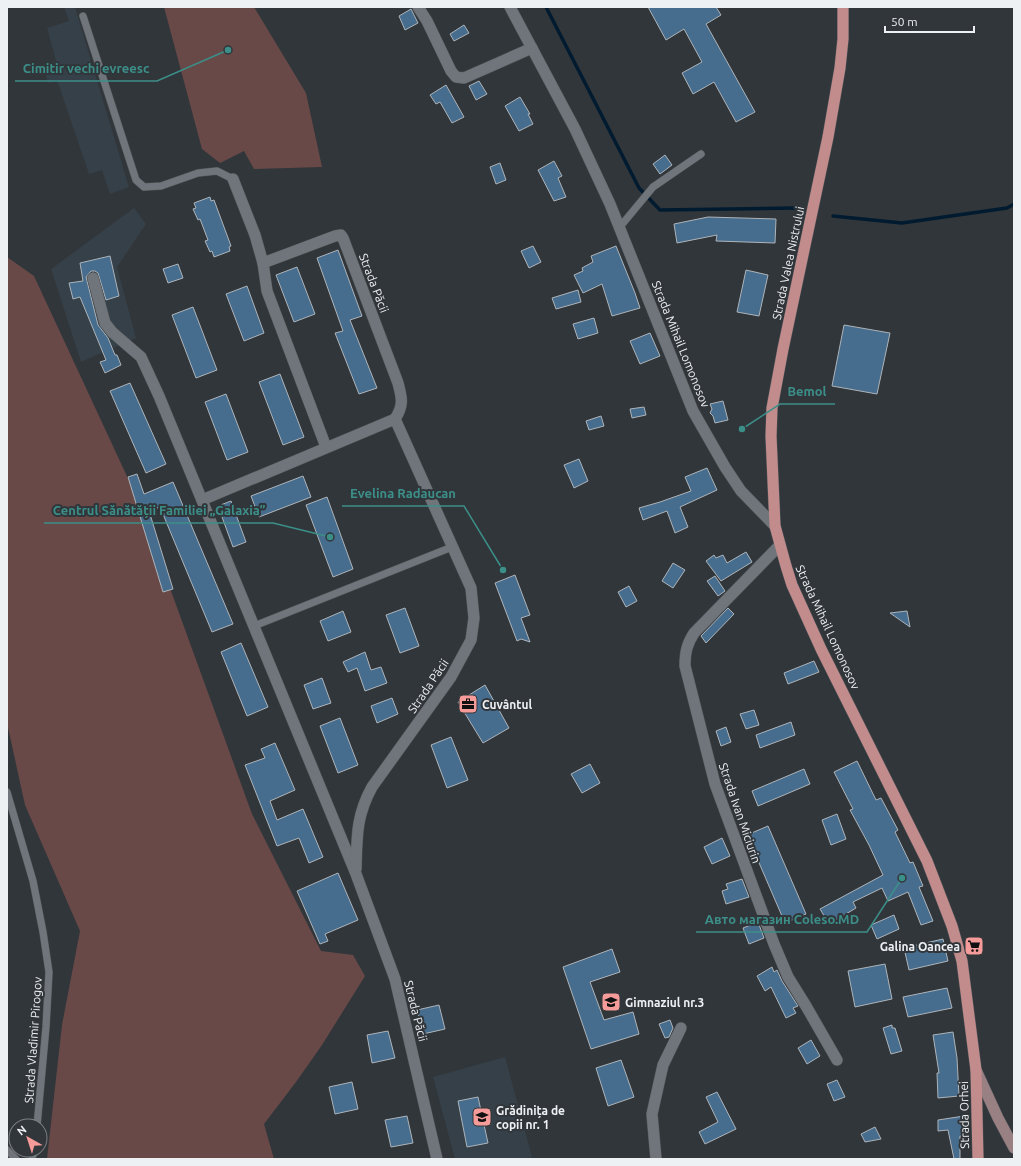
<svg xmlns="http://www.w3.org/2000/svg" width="1021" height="1166" viewBox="0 0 1021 1166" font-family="Ubuntu,sans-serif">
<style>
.built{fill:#364048}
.green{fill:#684948}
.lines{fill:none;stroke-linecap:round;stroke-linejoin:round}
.stream{stroke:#001b30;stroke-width:3.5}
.building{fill:#476d8e;stroke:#aeb4b9}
.service-casing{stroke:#505458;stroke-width:8}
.minor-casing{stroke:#505458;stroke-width:12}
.secondary-casing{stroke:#505458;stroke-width:12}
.primary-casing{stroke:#505458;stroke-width:12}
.service{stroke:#6f757a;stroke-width:7}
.minor{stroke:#6f757a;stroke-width:11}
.secondary{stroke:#988083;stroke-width:11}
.primary{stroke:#c28b8c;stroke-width:11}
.labels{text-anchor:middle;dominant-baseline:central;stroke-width:4;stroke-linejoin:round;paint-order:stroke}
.street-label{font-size:12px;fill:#eef1f4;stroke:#31363a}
.poi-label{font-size:12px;font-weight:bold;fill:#eef1f4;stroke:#31363a;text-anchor:start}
.leader{fill:none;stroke:#3c8f89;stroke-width:1.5}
.callout-dot{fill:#3c8f89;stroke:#31363a;stroke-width:1.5}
.callout-label{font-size:13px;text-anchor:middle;font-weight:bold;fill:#3c8f89;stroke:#31363a;stroke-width:4;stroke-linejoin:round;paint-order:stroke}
</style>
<rect width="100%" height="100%" fill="#31363a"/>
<g class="built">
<polygon points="64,7 75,7 129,187 110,194 102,170 89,174 57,80 48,83 43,64 56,61 47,28 69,21"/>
<polygon points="134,208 146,224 117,267 136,338 81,362 51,269"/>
<polygon points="505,1057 532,1157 526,1159 455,1159 433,1077"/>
</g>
<g class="green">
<polygon points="164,7 254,7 306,93 322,167 254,169 244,151 220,163 202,149"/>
<polygon points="7,257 34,276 138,500 252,814 321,951 353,955 365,976 322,1045 296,1082 264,1124 274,1159 47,1159 62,1025 80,931 25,805 7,723"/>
</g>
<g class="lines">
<g class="stream">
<polyline points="546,7 639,188 660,210 797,208"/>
<polyline points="833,216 902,223 1007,208 1014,204"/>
</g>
</g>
<g class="building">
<polygon points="648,7 716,7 721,15 706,24 755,112 736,122 714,82 693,94 682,73 702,62 684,29 666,40"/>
<polygon points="411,9 418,23 405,30 399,16"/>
<polygon points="464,25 469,33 454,41 450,34"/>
<polygon points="479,81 487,94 476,100 469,86"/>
<polygon points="446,85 464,117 452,123 440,102 436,104 430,95"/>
<polygon points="520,97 530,114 528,114 533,124 519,131 505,106"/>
<polygon points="665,155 672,165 660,174 653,164"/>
<polygon points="554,161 562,176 558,178 566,197 554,201 538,170"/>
<polygon points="500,163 506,180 496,184 490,167"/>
<polygon points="210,197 211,201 214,200 231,246 229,247 230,251 214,257 212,251 210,252 205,241 208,240 200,219 198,220 193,209 196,208 194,203"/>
<polygon points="708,217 776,219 775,243 716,241 717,235 677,243 674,224"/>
<polygon points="533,246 541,262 529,268 521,251"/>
<polygon points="616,246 635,293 640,308 612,316 602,284 583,293 574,275 583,271 582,268 593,262 591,256"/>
<polygon points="338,250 362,316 350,320 377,388 359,394 335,333 343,331 317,258"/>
<polygon points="110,256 119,296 106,300 98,273 95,271 91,271 86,277 98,325 108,338 115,355 117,355 121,365 105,373 100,362 106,360 80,297 73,299 69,283 83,281 80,263"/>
<polygon points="178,264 183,278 168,283 163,269"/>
<polygon points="297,267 315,314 294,322 276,275"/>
<polygon points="746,270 768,275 759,316 737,312"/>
<polygon points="247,286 264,333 244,341 226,294"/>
<polygon points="578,290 581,302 556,309 552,298"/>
<polygon points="193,307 217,370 196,378 172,315"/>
<polygon points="594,318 598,333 578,339 573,324"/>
<polygon points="844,325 890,333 877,394 832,386"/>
<polygon points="650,333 660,356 640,364 630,341"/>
<polygon points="280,374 304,437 283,445 259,382"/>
<polygon points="130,383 166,464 146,473 110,391"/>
<polygon points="226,394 248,452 227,460 205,402"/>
<polygon points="723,401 728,420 715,423 713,416 710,413 712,409 710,404"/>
<polygon points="644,407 646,415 632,418 630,409"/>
<polygon points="601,416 604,426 589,430 586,421"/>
<polygon points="579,459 588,481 574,488 564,465"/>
<polygon points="707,468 717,490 680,507 688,527 675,533 667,511 643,520 639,508 660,502 691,491 685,477"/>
<polygon points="137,474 144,494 173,482 233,624 212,632 160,507 149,511 173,589 163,592 128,477"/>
<polygon points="303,476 311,497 259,517 251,496"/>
<polygon points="327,497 353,569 333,577 306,505"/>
<polygon points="231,501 246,542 233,547 218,506"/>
<polygon points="746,552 752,562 721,581 706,561 714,555 716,558 723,555 727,563"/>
<polygon points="673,563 685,570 673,588 662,581"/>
<polygon points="515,575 530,615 521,618 530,642 521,639 517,641 495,583"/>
<polygon points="715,576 725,591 718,596 707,581"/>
<polygon points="629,586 637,601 626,607 618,592"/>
<polygon points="405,608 419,646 400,653 386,615"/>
<polygon points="728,608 734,614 706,643 701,636"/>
<polygon points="343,611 351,632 328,641 320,621"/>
<polygon points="907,611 910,627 890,613"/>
<polygon points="241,643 268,707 247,716 221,652"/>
<polygon points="365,652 371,670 381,667 387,683 365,691 357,668 348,672 343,662"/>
<polygon points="814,661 819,672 788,684 784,673"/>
<polygon points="322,678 331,703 313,709 304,685"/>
<polygon points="485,685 509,728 483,743 458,702"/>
<polygon points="392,698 398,714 377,723 371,706"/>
<polygon points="754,710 759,725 746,729 740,714"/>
<polygon points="340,718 358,765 338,773 320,726"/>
<polygon points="791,722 795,735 760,748 756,735"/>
<polygon points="726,727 731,742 721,746 716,731"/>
<polygon points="451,737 468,780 447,788 431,745"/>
<polygon points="275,743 295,790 270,801 277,820 303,809 323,857 309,863 299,838 277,846 245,765 265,758 261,749"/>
<polygon points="857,761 876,800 881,798 898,830 895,832 910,863 913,862 923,886 919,887 933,921 921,925 908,892 888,901 882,888 853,902 856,908 829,924 820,909 883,875 869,845 850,810 853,809 834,772"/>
<polygon points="590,764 600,783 582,793 571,774"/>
<polygon points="804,769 810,784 758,806 752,791"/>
<polygon points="837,814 846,839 831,845 822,820"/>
<polygon points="768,826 806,914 785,923 747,835"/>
<polygon points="722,838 730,856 712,864 704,847"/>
<polygon points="338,873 358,920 325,934 328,941 320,944 297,891"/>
<polygon points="742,879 749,897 726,904 722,891 728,889 726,884"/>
<polygon points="894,915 899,929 877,939 871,925"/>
<polygon points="758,922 764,938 749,944 743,928"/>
<polygon points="943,939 948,961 909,970 904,948"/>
<polygon points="612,949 620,972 590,982 604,1020 633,1012 639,1034 591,1049 563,967"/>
<polygon points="885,964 892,999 855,1007 848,971"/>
<polygon points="772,967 774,972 777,970 782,981 798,1006 793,1008 796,1013 786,1018 771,987 765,991 757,976"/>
<polygon points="947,988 952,1008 908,1017 903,997"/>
<polygon points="439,1005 445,1029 423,1034 417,1010"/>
<polygon points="670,1020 673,1028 669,1037 665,1038 659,1024"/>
<polygon points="892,1025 892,1028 895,1028 902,1051 891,1054 883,1028"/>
<polygon points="388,1031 395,1058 372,1063 367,1035"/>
<polygon points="953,1032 957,1058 959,1096 938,1098 937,1073 939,1073 933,1035"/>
<polygon points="811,1040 820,1056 807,1064 798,1048"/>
<polygon points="621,1060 634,1097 608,1106 596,1068"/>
<polygon points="837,1080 845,1097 834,1101 827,1084"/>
<polygon points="352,1082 358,1109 335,1114 329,1087"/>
<polygon points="717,1092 736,1129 705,1144 699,1132 718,1122 706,1097"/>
<polygon points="478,1097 488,1143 467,1147 458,1101"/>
<polygon points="407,1116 413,1143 391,1147 385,1120"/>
<polygon points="964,1116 965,1136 960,1136 960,1159 954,1159 948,1130 938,1131 938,1120"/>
<polygon points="875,1127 881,1139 865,1142 861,1134"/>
</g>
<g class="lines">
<g class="service-casing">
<g id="service">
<polyline points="83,16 136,180 144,187 161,186 198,173 217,171 233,179"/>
<polyline points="619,228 653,187 701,154"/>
<polyline points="254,626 452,547"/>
<polyline points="7,792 33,881 43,932 49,972 46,1027 37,1126"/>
<polyline points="7,1150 16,1159"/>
<polyline points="32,1159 34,1150"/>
</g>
</g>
<g class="minor-casing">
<g id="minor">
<polyline points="418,7 427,21 451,71 456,77 464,78 532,48"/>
<polyline points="510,7 575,129 610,204 693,411 725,467 741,491 775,526"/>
<polyline points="233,179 255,235 263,263 267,291 326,447"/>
<path d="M263,263L335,236L341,235L343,238L398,383C402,398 404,405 395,419"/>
<polyline points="93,278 105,323 112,332 141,357 159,396 356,874 395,979 437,1159"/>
<path d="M202,500L395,419L471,588L474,618L471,640L451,677L372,787C356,816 357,837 356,869"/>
<path d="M780,545L694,633C687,644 685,652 685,666L715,784L774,944L788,977L806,1006L837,1060"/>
<polyline points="656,1159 652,1114 663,1065 681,1028"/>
</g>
</g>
<g class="secondary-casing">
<polyline id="secondary" points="976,1070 998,1118 1014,1148"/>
</g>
<g class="primary-casing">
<polyline id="primary" points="843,7 843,39 840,68 828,137 783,349 772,408 771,436 775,526 786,566 792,585 821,649 927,861 952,926 962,961 976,1070 978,1159"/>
</g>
<use href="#service" class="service"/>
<use href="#minor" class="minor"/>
<use href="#secondary" class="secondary"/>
<use href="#primary" class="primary"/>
</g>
<defs>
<g id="office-square" transform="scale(1)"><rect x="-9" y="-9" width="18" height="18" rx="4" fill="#f59b99" stroke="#31363a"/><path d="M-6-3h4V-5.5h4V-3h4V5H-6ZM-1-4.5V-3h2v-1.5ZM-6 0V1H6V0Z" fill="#111"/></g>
<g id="supermarket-square" transform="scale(1)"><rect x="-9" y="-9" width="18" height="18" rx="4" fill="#f59b99" stroke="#31363a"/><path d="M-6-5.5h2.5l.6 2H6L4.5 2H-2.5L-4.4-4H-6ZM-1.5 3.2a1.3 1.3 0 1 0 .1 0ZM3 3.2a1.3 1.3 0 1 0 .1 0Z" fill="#111"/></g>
<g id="school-square" transform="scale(1)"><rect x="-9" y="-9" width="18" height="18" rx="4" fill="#f59b99" stroke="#31363a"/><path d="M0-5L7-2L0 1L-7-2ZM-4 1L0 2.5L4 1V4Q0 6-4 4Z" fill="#111"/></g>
</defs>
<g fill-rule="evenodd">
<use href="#office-square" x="468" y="704"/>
<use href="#supermarket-square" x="974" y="946"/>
<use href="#school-square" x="611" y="1002"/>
<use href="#school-square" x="482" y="1117"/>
</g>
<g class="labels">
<g class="street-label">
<text transform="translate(788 263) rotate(-78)">Strada Valea Nistrului</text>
<text transform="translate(374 283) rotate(69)">Strada Păcii</text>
<text transform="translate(681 344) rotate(68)">Strada Mihail Lomonosov</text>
<text transform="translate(828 627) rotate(65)">Strada Mihail Lomonosov</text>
<text transform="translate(428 686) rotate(-56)">Strada Păcii</text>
<text transform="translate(740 813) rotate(71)">Strada Ivan Miciurin</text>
<text transform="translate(416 1011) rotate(76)">Strada Păcii</text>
<text transform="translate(33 1040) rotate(-86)">Strada Vladimir Pirogov</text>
<text transform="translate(964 1115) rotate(-91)">Strada Orhei</text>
</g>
<g class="poi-label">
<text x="482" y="704">Cuvântul</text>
<text x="960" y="946" text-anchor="end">Galina Oancea</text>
<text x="625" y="1002">Gimnaziul nr.3</text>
<text x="496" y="1110">Grădinița de<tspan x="496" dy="14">copii nr. 1</tspan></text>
</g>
</g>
<path class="leader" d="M228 50L157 81H15M742 429L780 404H835M503 570L464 506H342M330 537L273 523H44M902 878L867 932H696"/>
<g class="callout-dot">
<circle cx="228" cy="50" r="4"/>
<circle cx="742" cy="429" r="4"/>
<circle cx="503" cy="570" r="4"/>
<circle cx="330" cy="537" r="4"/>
<circle cx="902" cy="878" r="4"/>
</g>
<g class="callout-label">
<text x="86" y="73">Cimitir vechi evreesc</text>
<text x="807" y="396">Bemol</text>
<text x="403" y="498">Evelina Radaucan</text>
<text x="159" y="515">Centrul Sănătății Familiei „Galaxia”</text>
<text x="782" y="924">Авто магазин Coleso.MD</text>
</g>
<rect width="1021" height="1166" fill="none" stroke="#eef1f4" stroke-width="16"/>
<g transform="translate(28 1138) rotate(321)"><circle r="19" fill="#31363a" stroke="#7d8184"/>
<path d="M0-3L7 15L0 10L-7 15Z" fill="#f59b99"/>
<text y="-6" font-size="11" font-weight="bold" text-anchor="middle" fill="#eef1f4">N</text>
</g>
<path d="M885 26v6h89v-6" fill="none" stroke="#eef1f4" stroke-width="2"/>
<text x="891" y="26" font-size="12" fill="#eef1f4" stroke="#31363a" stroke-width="3" paint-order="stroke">50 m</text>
</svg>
